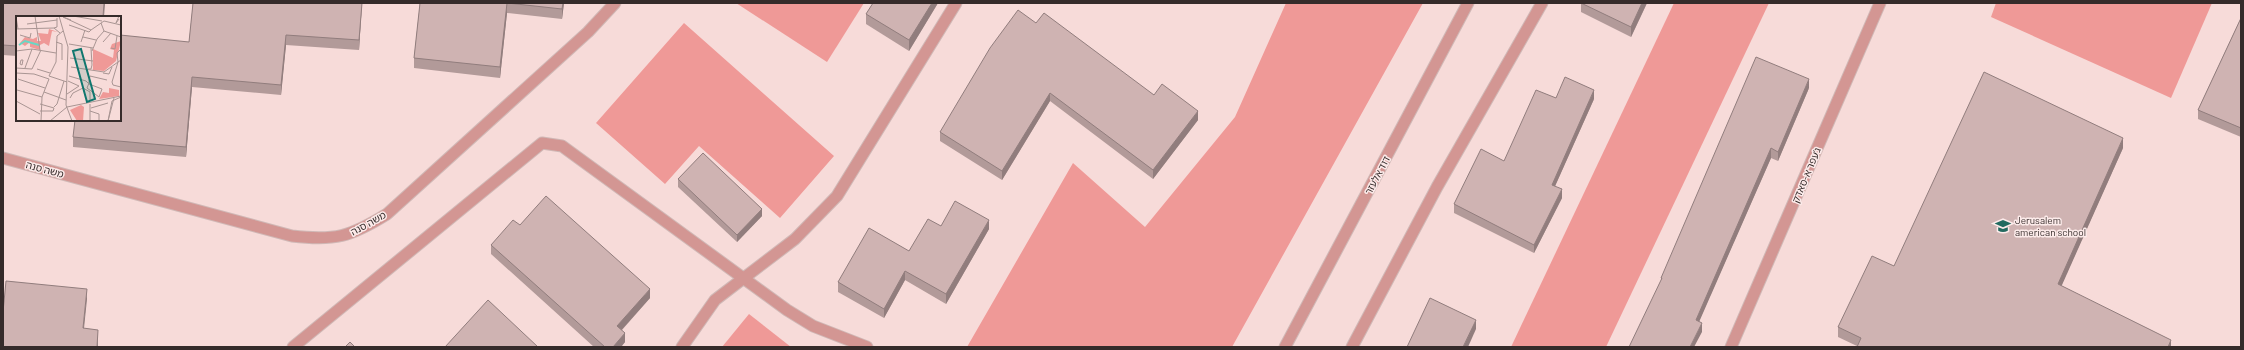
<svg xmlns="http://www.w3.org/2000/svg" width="2244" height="350" viewBox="0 0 2244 350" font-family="Barlow,'Noto Sans Hebrew',sans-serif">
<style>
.green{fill:#ef9997}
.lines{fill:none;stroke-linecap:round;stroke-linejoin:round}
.minor-casing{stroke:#d0b8b6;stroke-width:13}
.minor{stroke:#d39693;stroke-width:11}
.wall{fill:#b29a99}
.shaded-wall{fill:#917d7d}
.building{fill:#cfb3b2;stroke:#917d7d}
.labels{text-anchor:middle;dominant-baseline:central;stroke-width:3;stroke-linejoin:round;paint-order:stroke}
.street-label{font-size:10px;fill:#352b2a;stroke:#fcebea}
.poi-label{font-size:10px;fill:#352b2a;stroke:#fcebea;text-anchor:start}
.inset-river{fill:none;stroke:#67d7c5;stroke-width:2}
.inset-road{fill:none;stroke:#a99593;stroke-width:1}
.view{fill:#0f766e;fill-opacity:0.15;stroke:#0f766e;stroke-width:2}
.inset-edge{fill:none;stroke:#352b2a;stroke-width:2}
</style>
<rect width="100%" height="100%" fill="#f7dbd9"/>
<g class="green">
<polygon points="736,3 864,3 827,62"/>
<polygon points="1286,3 1423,3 1232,347 967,347 1073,163 1145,227 1235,117"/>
<polygon points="1674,3 1769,3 1606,347 1511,347"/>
<polygon points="1996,3 2212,3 2171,98 1991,17"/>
<polygon points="684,23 834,156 780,218 699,146 665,184 596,123"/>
<polygon points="749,314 791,347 722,347"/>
</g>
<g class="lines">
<g class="minor-casing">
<g id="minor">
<path d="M3,158L292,236C335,241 350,237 387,214L588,32L615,3"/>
<polyline points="293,347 542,143 562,146 787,310 813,326 867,347"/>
<polyline points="682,347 715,300 795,239 837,196 956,3"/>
<polyline points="1285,347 1468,3"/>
<polyline points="1352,347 1437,187 1542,3"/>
<polyline points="1731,347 1880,3"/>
</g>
</g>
<use href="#minor" class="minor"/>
</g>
<g class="wall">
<polygon points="3,3 17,17 17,56 3,55"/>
<polygon points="193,3 362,3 359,50 286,45 281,95 192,87 186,157 73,147 73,137 189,42"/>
<polygon points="420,3 564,3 562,19 507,13 500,78 414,68 414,58"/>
<polygon points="938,3 909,51 866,24 866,14"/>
<polygon points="1581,3 1647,3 1631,37 1581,12"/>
<polygon points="2241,18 2241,137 2198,119 2198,110"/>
<polygon points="1036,23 1154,95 1198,120 1153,179 1050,101 1002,180 940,141 940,132"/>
<polygon points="1809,88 1778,161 1771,158 1699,321 1702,332 1661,282 1661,278"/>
<polygon points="1594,99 1555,186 1562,198 1534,253 1454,213 1454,204 1504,161"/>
<polygon points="2123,148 2061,286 2171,347 1857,346 1838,337 1838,327 1894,266"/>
<polygon points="678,179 762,216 737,242 678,187"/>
<polygon points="520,225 650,298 622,330 625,342 621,347 594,347 491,254 491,245"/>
<polygon points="941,226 989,229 946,304 905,280 884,318 838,292 838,282 909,251"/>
</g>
<g class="shaded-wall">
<polygon points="104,3 105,3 104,17 103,17"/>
<polygon points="362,3 359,50 359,40"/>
<polygon points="507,3 507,13 500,78 500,67"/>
<polygon points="563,3 564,3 562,19 562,9"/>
<polygon points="932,3 938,3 909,51 909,40"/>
<polygon points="1642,3 1647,3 1631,37 1631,27"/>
<polygon points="286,35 286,45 281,95 281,85"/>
<polygon points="192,77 192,87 186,157 186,147"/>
<polygon points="1809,79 1809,88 1778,161 1778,152"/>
<polygon points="1594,90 1594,99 1552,193 1552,185"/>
<polygon points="1050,93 1050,101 1002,180 1002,171"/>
<polygon points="1198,111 1198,120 1153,179 1153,170"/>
<polygon points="2123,138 2123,148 2058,294 2058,284"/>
<polygon points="1771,148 1771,158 1696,329 1696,320"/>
<polygon points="1562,189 1562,198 1534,253 1534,245"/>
<polygon points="762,209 762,216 737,242 737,235"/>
<polygon points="989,220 989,229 946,304 946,294"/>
<polygon points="905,271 905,280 884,318 884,309"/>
<polygon points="87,289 87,299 83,338 83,328"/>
<polygon points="650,289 650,298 617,335 617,326"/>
<polygon points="1476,320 1476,329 1468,347 1463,347"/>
<polygon points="1702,323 1702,332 1694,347 1690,347"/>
<polygon points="98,330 98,347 97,347"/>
<polygon points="625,333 625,342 621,347 613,347"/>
<polygon points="2171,340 2171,347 2168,347"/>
</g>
<g class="building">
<polygon points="3,3 104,3 103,17 17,17 17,46 3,45"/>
<polygon points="193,3 362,3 359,40 286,35 281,85 192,77 186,147 73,137 75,120 120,120 120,35 189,42"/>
<polygon points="420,3 563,3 562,9 507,3 500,67 414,58"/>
<polygon points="873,3 932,3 909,40 866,14"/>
<polygon points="1581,3 1642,3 1631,27"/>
<polygon points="1018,10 1036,23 1044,13 1154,95 1162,84 1198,111 1153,170 1050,93 1002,171 940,132 990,48"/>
<polygon points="2241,18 2241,128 2198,110"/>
<polygon points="1756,57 1809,79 1778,152 1771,148 1696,320 1702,323 1690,347 1629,347 1662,278 1661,278"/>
<polygon points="1984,72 2123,138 2058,284 2171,340 2168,347 1857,347 1861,338 1838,327 1872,256 1894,266"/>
<polygon points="1565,77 1594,90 1552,185 1562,189 1534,245 1454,204 1481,149 1504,161 1536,90 1556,98"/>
<polygon points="703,153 762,209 737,235 678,179"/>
<polygon points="546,196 650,289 617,326 625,333 613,347 605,347 491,245 513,220 520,225"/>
<polygon points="955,201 989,220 946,294 905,271 884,309 838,282 869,228 909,251 928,219 941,226"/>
<polygon points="6,281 87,289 83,328 98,330 97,347 3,347 3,312"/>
<polygon points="1430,298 1476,320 1463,347 1407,347"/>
<polygon points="488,300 538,347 445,347"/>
<polygon points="350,342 355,347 345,347"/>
</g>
<defs>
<g id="school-bare" transform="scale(1.2)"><path d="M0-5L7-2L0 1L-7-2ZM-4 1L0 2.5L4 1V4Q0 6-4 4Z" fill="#226a60" stroke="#fcebea" stroke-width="2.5" paint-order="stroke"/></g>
</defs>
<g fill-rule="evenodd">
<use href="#school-bare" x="2003" y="226"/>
</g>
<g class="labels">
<g class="street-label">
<text transform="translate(45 169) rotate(15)">משה סנה</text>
<text transform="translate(1377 175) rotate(-62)">דוד אלעזר</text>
<text transform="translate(1806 175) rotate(-67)">ג'עפר א-סאדק</text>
<text transform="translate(368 223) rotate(-29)">משה סנה</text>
</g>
<g class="poi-label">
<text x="2015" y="220">Jerusalem<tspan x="2015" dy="12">american school</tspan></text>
</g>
</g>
<g transform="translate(16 16)">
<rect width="105" height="105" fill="#f7dbd9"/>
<path d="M33,13L42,16L36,15L33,30L28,27L24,29V34L14,31V26L9,30L4,27L9,21L17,23L21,21V25H25L22,17L32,18ZM105,25L100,45L88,55L77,54V33L97,42L98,34L94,33L96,28ZM93,72L103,74V80L83,83L87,76L93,77ZM65,89L68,91L67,105H61L54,94Z" fill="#ef9997"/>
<path class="inset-river" d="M3,29L9,25L23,29"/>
<path class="inset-road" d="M19,0L24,34M43,0L52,31L50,89L56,105M57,0L86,5M0,1L2,13M103,3L100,7L103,0M55,4L47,1L75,14L88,5L105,9M85,7L88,15L105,21M11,8L41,4M53,9L73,16L75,14M38,12L41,11V2M0,13L38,12L44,17M47,15L41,20L40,46L33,60L51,66M4,19L14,22L15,17M67,21L80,24M40,26L46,28V44M65,26L69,14M87,26L95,17M53,28L77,32M95,32L99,33L101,20M0,35L16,33L40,37M76,35L81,23L88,15M54,42L77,45M5,44H7L6,49L4,48ZM105,44L102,46L96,66L97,69L105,71M55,51L88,56L102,46L101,37L105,33M0,52L16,53M9,52L16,33M16,53L25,34M21,53L34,57M72,53H75L76,49L75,32M0,57L18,58L33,63L26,81L25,105M87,57L93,58L96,51M53,60L70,65L72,67H73V68L86,73L83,81L71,72L73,67V65L74,60L91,64M2,63L29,72M1,74L26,81M28,76L50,84M51,78L63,70L52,65M54,82L57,77L67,72L74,76V85M0,85L24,98M38,91L41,88L48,65M75,92L92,87M24,95H37L38,92L24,88M74,95L83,98V105M34,105L51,91L105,80M74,105V88M92,105L98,82M92,105L96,85L105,81"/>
<path class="view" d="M65,33L79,83L71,86L57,35Z"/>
<rect width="105" height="105" class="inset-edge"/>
</g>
<rect width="2244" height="350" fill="none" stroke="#352b2a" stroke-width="8"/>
</svg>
